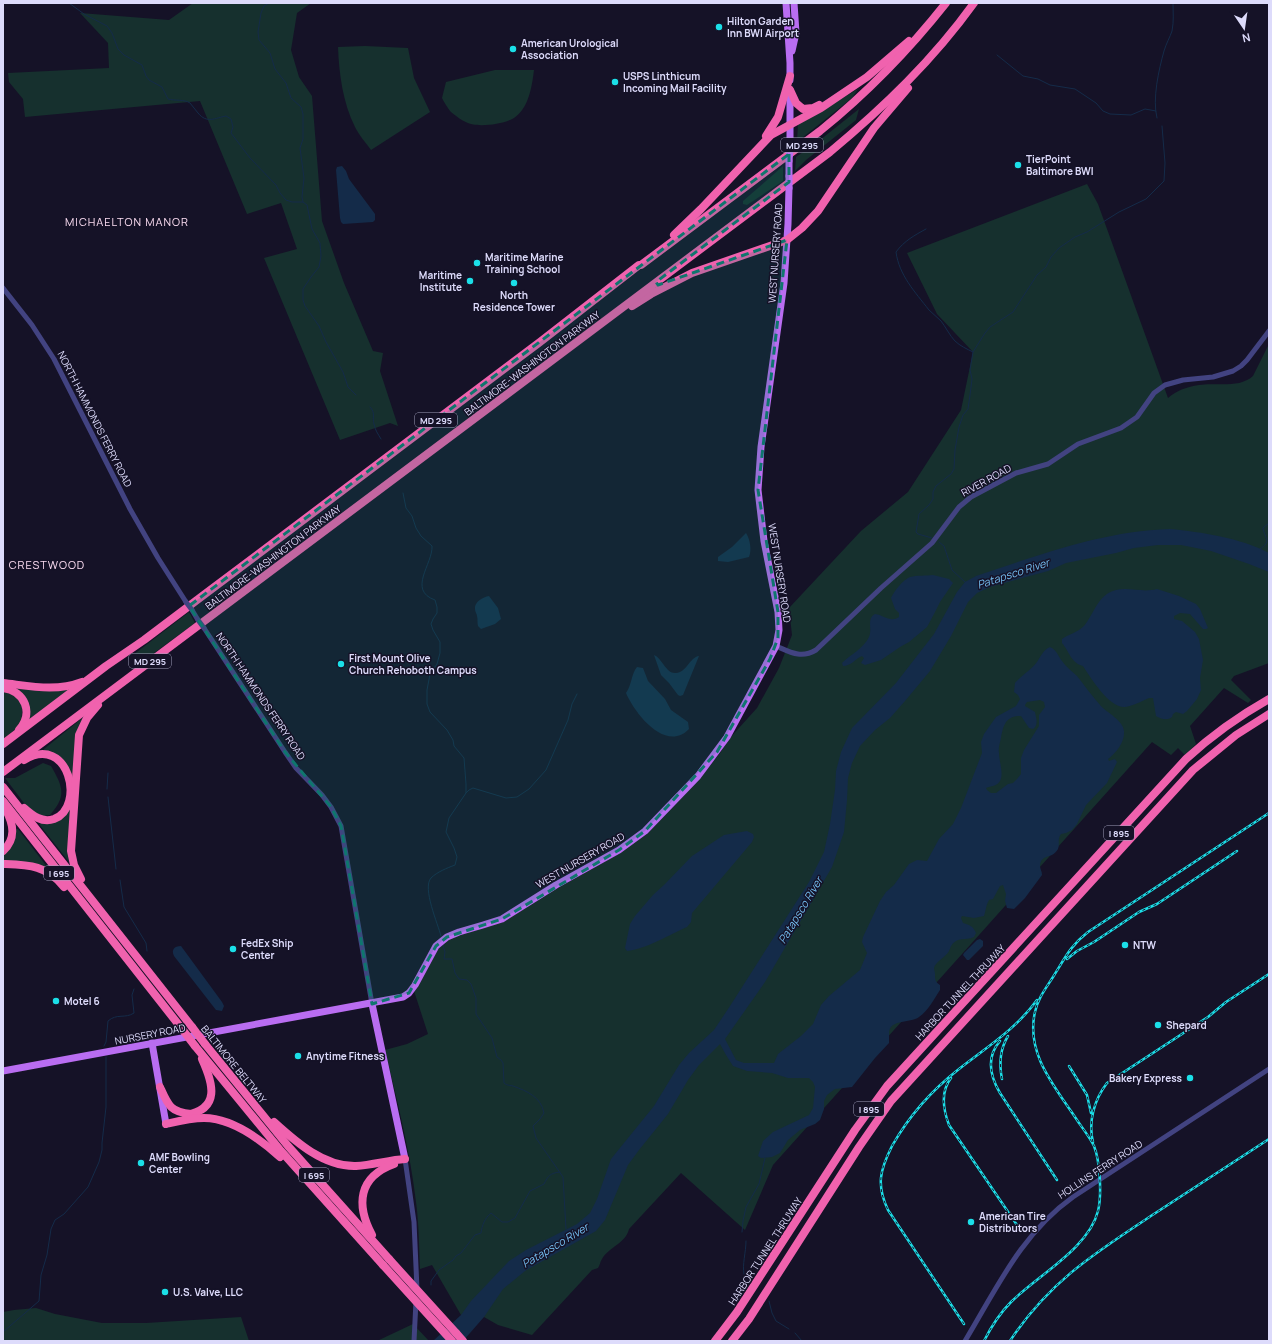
<svg xmlns="http://www.w3.org/2000/svg" width="1272" height="1344" viewBox="0 0 1272 1344" font-family="Manrope,sans-serif">
<style>
.green{fill:#16302e}
.water{fill:#142b49;fill-rule:evenodd}
.lines{fill:none;stroke-linecap:round;stroke-linejoin:round}
.stream{stroke:#142b49;stroke-width:1}
.minor{stroke:#424381;stroke-width:5}
.major{stroke:#b96df1;stroke-width:7}
.highway{stroke:#f062ae;stroke-width:8}
.rail-casing{stroke:#1bdfe8;stroke-width:2.5}
.rail{stroke:#151227;stroke-width:1;stroke-dasharray:3;stroke-linecap:butt}
.minor-bridge{stroke:#424381;stroke-width:5}
.major-bridge{stroke:#b96df1;stroke-width:7}
.highway-bridge{stroke:#f062ae;stroke-width:8}
.marked{fill:#0f766e;fill-opacity:0.2;stroke:#0f766e;stroke-width:3;stroke-dasharray:8 5;stroke-linejoin:round}
.poi-dot{fill:#1bdfe8;stroke:#151227;stroke-width:1.5}
.labels{text-anchor:middle;dominant-baseline:central;stroke-width:3;stroke-linejoin:round;paint-order:stroke}
.shield{fill:#151227;stroke:#a19fbb;stroke-width:1}
.shield-label{font-size:9px;font-weight:bold;fill:#dddbfb}
.poi-label{font-size:10px;font-weight:bold;fill:#dddbfb;stroke:#151227;text-anchor:start}
.street-label{font-size:10px;fill:#dddbfb;stroke:#151227}
.neighbourhood-label{font-size:11px;letter-spacing:1px;fill:#fcddf2;stroke:#151227}
.water-label{font-size:11px;font-style:italic;fill:#74bef1;stroke:#151227}
</style>
<rect width="100%" height="100%" fill="#151227"/>
<g class="green">
<polygon points="193,3 311,3 297,13 291,50 299,77 312,96 322,221 344,283 373,351 383,353 380,371 398,426 390,423 340,440 264,258 297,249 281,203 247,214 200,101 25,117 23,99 9,82 8,73 109,68 108,43 80,13 169,20"/>
<path d="M365,46L408,48L414,78L430,112L371,150C366,143 359,135 355,127C343,103 339,74 338,47Z"/>
<path d="M495,70H534C532,86 529,108 514,118C504,124 482,127 471,124C465,123 454,115 450,111C447,107 444,102 442,98L446,82Z"/>
<polygon points="858,89 852,98 797,142 798,124"/>
<polygon points="859,109 856,120 806,160 795,171 796,157 820,140"/>
<polygon points="783,166 783,181 747,205 743,204 743,201"/>
<path d="M1087,184L1098,204L1168,398C1177,390 1187,387 1199,385C1215,382 1239,389 1253,376L1269,344V663L1234,676L1231,680L1251,700L1248,703L1224,688L1190,726L1196,744L1185,755L1178,748L1171,755L1152,742L773,1165L745,1230L681,1173L629,1229C626,1243 609,1247 602,1259C600,1262 600,1265 598,1268L592,1270L532,1335L498,1325L484,1317L461,1315L432,1265L420,1269C419,1247 419,1224 416,1202C410,1151 397,1100 385,1050L407,1044L428,1034L414,991L438,948L454,936L491,926L616,855L709,767L720,753L729,739L757,708L779,668L792,635L789,608L861,531L908,492L961,410L973,352L937,314L907,253Z"/>
<polygon points="189,612 195,623 139,664 133,661 133,655"/>
<polygon points="8,685 68,690 67,692 26,723 28,707"/>
<polygon points="3,690 6,691 23,702 21,724 3,740"/>
<polygon points="86,715 80,728 73,796 71,780 44,750 44,749"/>
<path d="M43,763L51,766C63,787 67,796 50,815L41,816L30,811L5,778H15Z"/>
<path d="M73,802L70,861L69,862L39,824L41,822C59,820 65,820 73,802Z"/>
<polygon points="16,829 18,829 51,872 3,862 3,854"/>
<polygon points="36,1308 55,1314 102,1323 146,1323 241,1317 249,1341 3,1341 3,1312 14,1310"/>
<polygon points="413,1324 429,1341 377,1341"/>
</g>
<g class="water">
<polygon points="342,166 346,171 349,179 375,214 375,220 373,222 343,224 341,222 340,218 336,170 337,167"/>
<path d="M1170,529C1201,532 1241,538 1269,553V572L1249,564L1211,551L1181,545H1158L1134,548L1116,553L1066,563L1048,571L990,587L977,593L968,602L951,636L930,671L905,701L890,718L875,730L860,746L852,763L848,778L847,800L844,832L832,867L765,982L725,1039L736,1060L744,1063H774L778,1054L801,1036L813,1024L821,1005L829,996L860,970L867,953L862,942L863,937L880,901L886,892L894,885L909,864L917,860L927,861L939,839L953,824L961,808L982,753L981,742L984,734L996,717L1016,706L1020,699L1018,695L1014,692L1015,683C1022,675 1031,670 1037,662C1041,656 1043,650 1050,647C1057,650 1058,656 1062,661C1066,667 1072,671 1077,676C1085,686 1092,696 1100,705C1107,713 1123,720 1124,731C1125,742 1116,753 1108,759L1109,761L1115,759L1117,762L1107,783L1086,805L1077,824L1072,830L1066,833L1061,834C1057,839 1060,844 1058,849C1052,860 1041,853 1040,866C1040,869 1042,871 1042,875L1025,898L1014,909L1007,908L1005,901L1006,894L1003,885L1000,886L993,899L989,900C986,905 986,910 984,916L974,918L962,916L961,918L963,923C970,925 973,926 976,933L974,937C968,940 961,938 956,941C951,944 951,947 949,951C946,957 935,962 934,968C934,970 935,972 935,974C935,979 935,982 940,985V990C934,999 928,1011 919,1017C910,1024 889,1018 889,1034C889,1037 889,1040 889,1043L875,1058L852,1087L835,1089L827,1095L824,1101V1109L820,1120L815,1124L800,1130L788,1140L780,1153L772,1157L761,1158L758,1156L763,1141L773,1132L809,1115L813,1108L815,1087L813,1082L809,1078H788L772,1073L747,1071L733,1066L726,1055L720,1044L699,1065L688,1080L668,1114L639,1150L628,1165L605,1220L596,1231L525,1271L503,1289L484,1317L463,1341H433L461,1315L471,1301L509,1261L526,1250L577,1224L590,1213L597,1199L611,1159L654,1106L679,1065L689,1053L714,1030L730,1006L809,882L824,852L830,824L835,790L836,771L841,752L852,728L896,683L934,634L957,592L965,582L976,576C1039,555 1103,531 1170,529ZM1040,700L1044,702L1045,707L1039,715V726L1024,750L1021,758V774L1017,779L1013,783L1008,784L996,793H991L987,790L986,788C991,786 997,786 1000,781C1004,774 999,761 999,753C998,748 1000,743 1001,738C1003,726 1006,715 1021,716L1029,728L1033,729C1039,725 1036,718 1035,712L1025,706V705L1027,702Z"/>
<path d="M746,533C750,539 752,550 749,557L728,562L718,561V557L732,547Z"/>
<path d="M933,575L949,579L953,583L940,602L934,614L927,627L909,642L900,647L881,660L865,665L861,663L864,658L862,656C855,659 851,666 843,666L842,663C850,655 864,648 869,637C873,629 866,619 875,614C884,615 890,623 899,617V613L895,609L891,598C894,591 903,580 910,577C917,575 926,576 933,575Z"/>
<path d="M1157,589L1179,596L1196,604L1200,609L1208,628L1206,629H1203L1190,614L1180,613L1174,616V619L1182,621L1195,632L1199,639L1203,660L1200,678L1201,690L1197,699L1187,711L1183,714L1176,712L1173,714L1172,717C1167,721 1161,719 1156,716L1153,698H1149C1142,701 1133,706 1125,707C1109,708 1091,678 1083,666C1071,663 1069,651 1062,643V639C1069,634 1077,633 1084,626C1094,614 1098,594 1116,590C1130,587 1143,593 1157,589Z"/>
<path d="M489,596L498,608L501,619L495,624L481,629L478,626C477,623 478,619 477,616C477,614 475,612 475,609C474,602 483,597 489,596Z"/>
<path d="M654,655C662,658 666,674 676,673C686,673 690,657 699,656L683,695L680,696L678,695L669,683L661,675Z"/>
<path d="M637,667L643,668L648,681L665,699L671,710L688,722L689,729C666,753 635,714 626,693C632,685 631,674 637,667Z"/>
<path d="M747,831L753,834L754,837L752,842L692,913L691,922L687,927C669,935 646,949 627,951L625,948L630,924L635,916L653,895L665,884L692,856L724,835Z"/>
<polygon points="980,939 983,941 983,946 969,960 967,960 963,955 964,953 977,940"/>
<path d="M181,946L222,1002L224,1006L222,1011L216,1010L174,956C171,950 174,946 181,946Z"/>
</g>
<g class="lines">
<g class="stream">
<path d="M69,3L84,14L107,26L112,33L118,49L124,55L142,65L146,76L149,80L162,87L168,99C175,101 184,99 190,103C193,106 195,110 198,113C207,124 215,118 226,116L231,119L233,127L231,133L250,158L276,185L280,193L286,200L292,202H303L307,205L312,229L320,243L321,256L319,267L311,277L303,289V300L305,306L319,326L326,342L343,372L348,387L356,395"/>
<polyline points="269,3 264,6 261,13 258,32 259,40 270,53 275,69 286,83 291,98 301,107 303,114 303,139 300,148 304,178 302,197 303,202"/>
<polyline points="997,55 1023,76 1038,79 1050,85 1075,89 1096,103 1103,111 1110,114 1131,115 1145,109 1156,111"/>
<path d="M1157,118C1152,99 1159,69 1164,51C1166,44 1170,37 1172,31C1174,21 1173,13 1173,3"/>
<path d="M926,229C915,235 904,241 896,252C899,275 915,292 929,310C933,314 937,317 941,321C945,326 950,336 955,341C960,346 967,349 973,352"/>
<path d="M370,407C376,413 372,417 374,424C375,430 378,434 381,439"/>
<path d="M403,493L406,508L412,516L416,528L421,536L432,546C433,564 407,590 435,600L437,607V613L433,619L431,624L433,630L440,642V653L437,664L430,674L427,690V704L430,712L447,730L453,740L454,746L464,758L466,784V793L449,818L446,832L454,848L457,857L455,865C447,868 437,872 431,878C422,888 438,924 441,936"/>
<polyline points="932,538 918,534 916,532 919,514 929,505 933,499 933,492 936,486 951,474 954,469 955,450 959,427 963,415 968,409 970,395 972,379 970,370 973,352 985,333 990,327 1013,312 1037,275 1046,267 1051,257 1059,248 1075,237 1087,232 1119,212 1146,199 1164,181 1165,163 1162,126"/>
<polyline points="939,542 944,546 952,570 966,583"/>
<path d="M1260,549C1272,541 1265,539 1263,528L1269,523"/>
<polyline points="107,789 108,773"/>
<polyline points="466,793 469,790 473,788 506,798 517,797 529,789 546,770 568,720 572,704 577,694"/>
<polyline points="108,797 116,869"/>
<polyline points="120,880 124,907 146,943 147,951"/>
<path d="M443,945L445,952L444,959H452L455,973L459,979L467,980L471,984L476,998V1014L492,1038L497,1057L501,1060L503,1063L504,1083C508,1086 510,1085 513,1086C527,1091 541,1097 544,1113L540,1119L533,1126L536,1138L563,1177L566,1229"/>
<path d="M104,1046L106,1042L108,1021C117,1013 125,1019 134,1013L132,995L134,989"/>
<polyline points="742,1232 743,1221 746,1207 759,1184 765,1158"/>
<path d="M744,1274C742,1265 746,1252 746,1241"/>
<path d="M431,1285V1281L439,1270L453,1260L456,1256L461,1253L475,1235L481,1233C482,1225 485,1218 491,1213L502,1222H508L515,1218L530,1191L544,1184C548,1176 550,1173 560,1172"/>
<polyline points="769,1301 772,1313 776,1321 789,1329"/>
<polyline points="3,1332 39,1301 41,1275 47,1255 51,1229 55,1220 64,1214 88,1187 99,1162 102,1150 102,1143 106,1107 106,1057"/>
<polyline points="795,1333 802,1341"/>
</g>
<g class="minor">
<polyline points="3,288 32,325 54,359 130,509 158,558 186,602"/>
<polyline points="192,610 198,620"/>
<polyline points="204,628 285,752 296,768 322,795 331,807 341,826 372,1004"/>
<path d="M776,646C790,652 801,659 816,650L881,588L932,543L959,507L971,497L1016,473L1048,464L1078,444L1121,428L1137,417L1154,393L1165,385L1183,380L1213,377L1233,371L1241,366L1247,360L1269,331"/>
<polyline points="405,1159 414,1222 417,1289"/>
<polyline points="414,1341 416,1301"/>
<path d="M965,1341C997,1288 1021,1234 1073,1197L1269,1069"/>
</g>
<g class="major">
<polyline points="786,3 790,63 790,80"/>
<polyline points="792,51 796,33 794,3"/>
<polyline points="790,148 790,90"/>
<polyline points="789,176 789,161"/>
<polyline points="372,1004 405,1159"/>
<polyline points="152,1043 166,1124"/>
<polyline points="3,1071 403,997 409,993 415,985 436,946 447,937 459,932 483,925 502,919 556,885 619,850 645,831 698,776 727,737 776,646 779,630 778,612 764,541 758,490 761,447 784,283 788,224 789,188"/>
</g>
<g class="highway">
<polyline points="790,90 796,103 803,109 813,108 819,105"/>
<polyline points="766,136 778,117 790,76"/>
<polyline points="674,235 701,209 771,135 821,108 867,77 909,41"/>
<polyline points="632,306 651,294 692,273 787,240 802,228 818,211 874,128 908,88"/>
<path d="M3,683C30,686 56,692 82,682"/>
<path d="M3,688C25,691 34,713 19,730"/>
<path d="M3,744L106,666L144,640L205,594L540,342L639,265H641L820,131C867,93 908,51 946,3"/>
<path d="M3,772L830,152C884,107 933,60 974,3"/>
<polyline points="3,787 192,1027"/>
<polyline points="3,801 182,1029"/>
<path d="M24,808C33,816 42,823 54,819C86,807 69,733 24,760"/>
<path d="M3,851C16,839 14,825 6,810"/>
<path d="M3,864C28,865 47,865 64,887"/>
<polyline points="81,879 74,865 71,851 79,735 87,718 98,705"/>
<polyline points="205,1044 288,1146 389,1259"/>
<polyline points="195,1046 281,1151 383,1265"/>
<path d="M160,1087C168,1105 170,1112 191,1114"/>
<path d="M186,1115C221,1109 213,1083 202,1059"/>
<path d="M274,1122C296,1142 324,1167 356,1166C373,1165 389,1160 405,1159"/>
<path d="M166,1124C179,1121 191,1118 204,1118C232,1118 260,1139 280,1157"/>
<path d="M372,1235C356,1205 358,1177 394,1164"/>
<polyline points="456,1333 463,1341"/>
<path d="M715,1341L737,1312L855,1130L887,1086L1186,759C1211,736 1239,716 1269,699"/>
<polyline points="732,1341 749,1319 859,1147 891,1101 1193,770 1236,735 1269,714"/>
</g>
<g class="rail-casing">
<g id="rail">
<polyline points="1067,959 1077,951 1094,942 1139,912 1157,904 1237,851"/>
<path d="M1000,1041C986,1057 990,1076 1000,1093L1057,1180"/>
<polyline points="1069,1066 1087,1095 1091,1113"/>
<path d="M951,1078C940,1092 943,1109 949,1125L1017,1225"/>
<path d="M1002,1079C999,1064 1000,1049 1008,1036"/>
<path d="M1093,1142C1088,1122 1094,1100 1107,1083L1208,1017L1226,1002L1269,974"/>
<path d="M964,1324L888,1210C876,1185 880,1170 892,1146C909,1116 932,1090 959,1069C987,1047 1016,1029 1037,1000"/>
<path d="M984,1341C991,1327 1000,1313 1011,1302C1037,1276 1089,1248 1098,1211C1102,1195 1100,1161 1094,1146C1090,1138 1084,1130 1079,1123C1057,1089 1025,1055 1035,1012C1038,998 1046,988 1053,977C1065,958 1070,946 1088,932L1269,813"/>
<path d="M1010,1341C1050,1280 1098,1251 1157,1212C1194,1188 1232,1163 1269,1139"/>
</g>
</g>
<use href="#rail" class="rail"/>
<g class="minor-bridge">
<polyline points="186,602 192,610"/>
<polyline points="198,620 204,628"/>
</g>
<g class="major-bridge">
<polyline points="789,161 790,148"/>
<polyline points="789,188 789,176"/>
</g>
<g class="highway-bridge">
<polyline points="192,1027 205,1044"/>
<polyline points="182,1029 195,1046"/>
<polyline points="389,1259 456,1333"/>
<polyline points="383,1265 452,1341"/>
</g>
</g>
<path class="marked" d="M789,154V182L656,282L658,285L787,240L758,490L778,612V638L770,659L717,752L645,831L619,850L502,919L447,937L436,946L409,993L372,1004L341,826L331,807L285,752L189,606Z"/>
<g class="poi-dot">
<circle cx="719" cy="27" r="4"/>
<circle cx="513" cy="49" r="4"/>
<circle cx="615" cy="82" r="4"/>
<circle cx="1018" cy="165" r="4"/>
<circle cx="477" cy="263" r="4"/>
<circle cx="470" cy="281" r="4"/>
<circle cx="514" cy="283" r="4"/>
<circle cx="341" cy="664" r="4"/>
<circle cx="1125" cy="945" r="4"/>
<circle cx="233" cy="949" r="4"/>
<circle cx="56" cy="1001" r="4"/>
<circle cx="1158" cy="1025" r="4"/>
<circle cx="298" cy="1056" r="4"/>
<circle cx="1190" cy="1078" r="4"/>
<circle cx="141" cy="1163" r="4"/>
<circle cx="971" cy="1222" r="4"/>
<circle cx="165" cy="1292" r="4"/>
</g>
<g class="labels">
<g class="shield">
<rect x="781" y="138" width="42" height="14" rx="3"/>
<rect x="415" y="413" width="42" height="14" rx="3"/>
<rect x="129" y="654" width="42" height="14" rx="3"/>
<rect x="1104" y="826" width="30" height="14" rx="3"/>
<rect x="44" y="866" width="30" height="14" rx="3"/>
<rect x="854" y="1102" width="30" height="14" rx="3"/>
<rect x="299" y="1168" width="30" height="14" rx="3"/>
</g>
<g class="shield-label">
<text x="802" y="145">MD 295</text>
<text x="436" y="420">MD 295</text>
<text x="150" y="661">MD 295</text>
<text x="1119" y="833">I 895</text>
<text x="59" y="873">I 695</text>
<text x="869" y="1109">I 895</text>
<text x="314" y="1175">I 695</text>
</g>
<g class="poi-label">
<text x="727" y="21">Hilton Garden<tspan x="727" dy="12">Inn BWI Airport</tspan></text>
<text x="521" y="43">American Urological<tspan x="521" dy="12">Association</tspan></text>
<text x="623" y="76">USPS Linthicum<tspan x="623" dy="12">Incoming Mail Facility</tspan></text>
<text x="1026" y="159">TierPoint<tspan x="1026" dy="12">Baltimore BWI</tspan></text>
<text x="485" y="257">Maritime Marine<tspan x="485" dy="12">Training School</tspan></text>
<text x="462" y="275" text-anchor="end">Maritime<tspan x="462" dy="12">Institute</tspan></text>
<text x="514" y="295" text-anchor="middle">North<tspan x="514" dy="12">Residence Tower</tspan></text>
<text x="349" y="658">First Mount Olive<tspan x="349" dy="12">Church Rehoboth Campus</tspan></text>
<text x="241" y="943">FedEx Ship<tspan x="241" dy="12">Center</tspan></text>
<text x="1133" y="945">NTW</text>
<text x="64" y="1001">Motel 6</text>
<text x="1166" y="1025">Shepard</text>
<text x="306" y="1056">Anytime Fitness</text>
<text x="1182" y="1078" text-anchor="end">Bakery Express</text>
<text x="149" y="1157">AMF Bowling<tspan x="149" dy="12">Center</tspan></text>
<text x="979" y="1216">American Tire<tspan x="979" dy="12">Distributors</tspan></text>
<text x="173" y="1292">U.S. Valve, LLC</text>
</g>
<g class="street-label">
<text transform="translate(775 253) rotate(-86)">WEST NURSERY ROAD</text>
<text transform="translate(532 363) rotate(-37)">BALTIMORE-WASHINGTON PARKWAY</text>
<text transform="translate(95 419) rotate(63)">NORTH HAMMONDS FERRY ROAD</text>
<text transform="translate(986 480) rotate(-29)">RIVER ROAD</text>
<text transform="translate(273 557) rotate(-37)">BALTIMORE-WASHINGTON PARKWAY</text>
<text transform="translate(780 573) rotate(81)">WEST NURSERY ROAD</text>
<text transform="translate(261 696) rotate(56)">NORTH HAMMONDS FERRY ROAD</text>
<text transform="translate(580 860) rotate(-30)">WEST NURSERY ROAD</text>
<text transform="translate(960 992) rotate(-47)">HARBOR TUNNEL THRUWAY</text>
<text transform="translate(150 1034) rotate(-11)">NURSERY ROAD</text>
<text transform="translate(234 1064) rotate(51)">BALTIMORE BELTWAY</text>
<text transform="translate(1100 1169) rotate(-33)">HOLLINS FERRY ROAD</text>
<text transform="translate(765 1251) rotate(-57)">HARBOR TUNNEL THRUWAY</text>
</g>
<g class="neighbourhood-label">
<text x="127" y="221">MICHAELTON MANOR</text>
<text x="47" y="564">CRESTWOOD</text>
</g>
<g class="water-label">
<text transform="translate(1013 573) rotate(-18)">Patapsco River</text>
<text transform="translate(800 910) rotate(-59)">Patapsco River</text>
<text transform="translate(555 1245) rotate(-31)">Patapsco River</text>
</g>
</g>
<rect width="1272" height="1344" fill="none" stroke="#dddbfb" stroke-width="8"/>
<g transform="translate(1244 28) rotate(167)" stroke="#151227" stroke-width="3" paint-order="stroke">
<path d="M0-3L7 15L0 10L-7 15Z" fill="#dddbfb"/>
<text y="-6" font-size="11" font-weight="bold" text-anchor="middle" fill="#dddbfb">N</text>
</g>
</svg>
